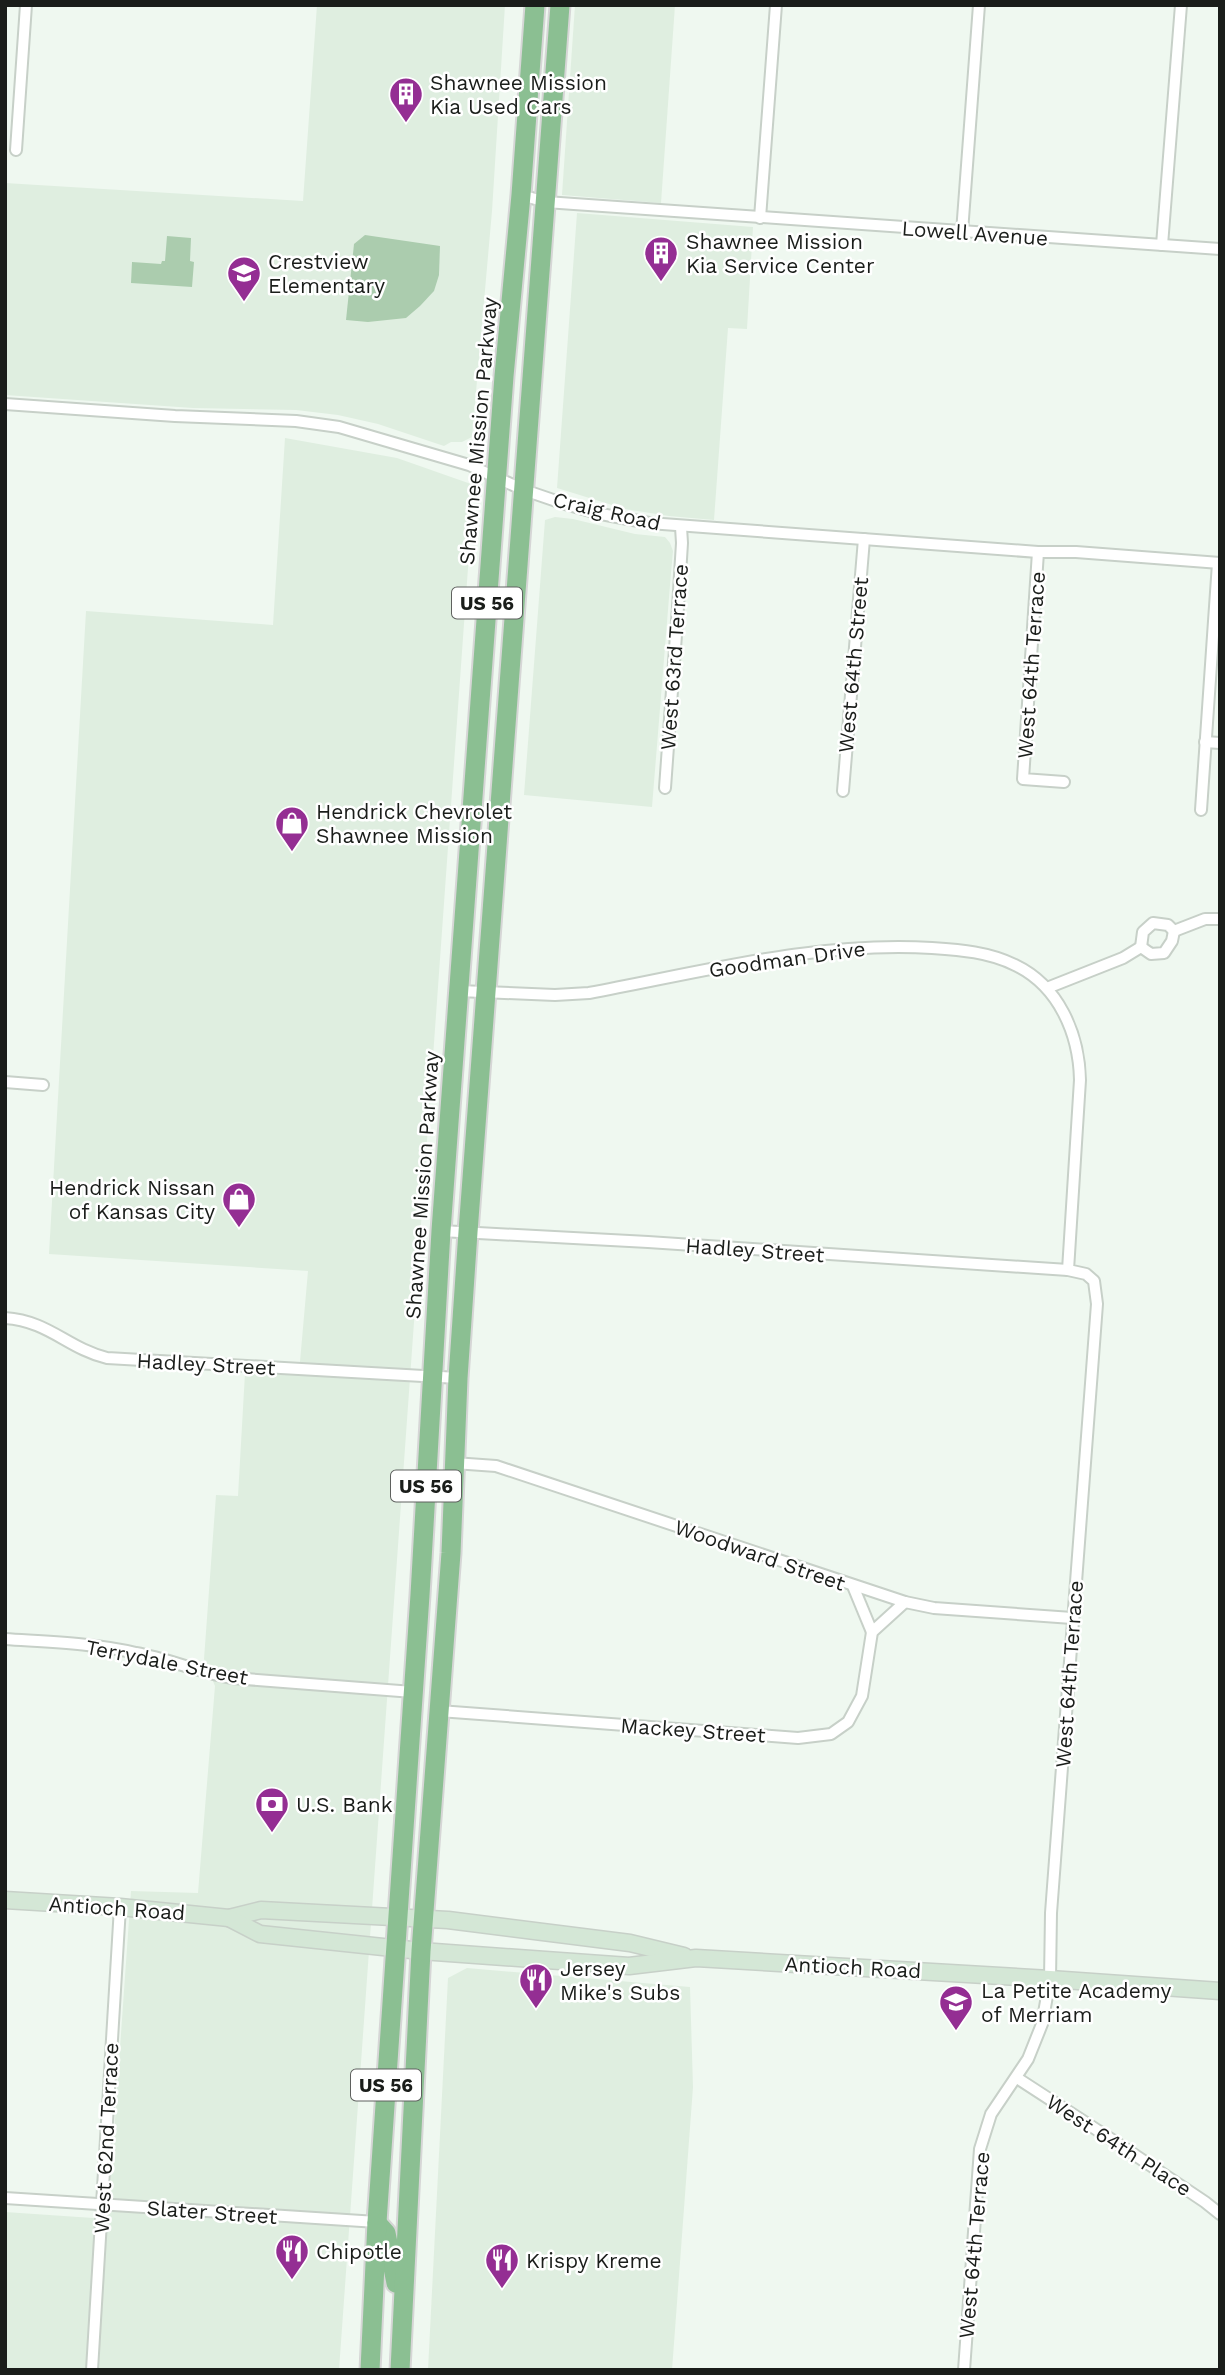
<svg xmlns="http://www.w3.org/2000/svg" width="1225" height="2375" viewBox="0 0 1225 2375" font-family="'Work Sans',sans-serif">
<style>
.built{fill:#dfeee0}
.park{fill:#abccae}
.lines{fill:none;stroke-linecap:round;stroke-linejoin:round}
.minor-casing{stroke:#c7d0c8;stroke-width:14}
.secondary-casing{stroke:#c7d0c8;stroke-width:19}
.trunk-casing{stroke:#d6d6d6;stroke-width:23}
.minor{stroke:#fff;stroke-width:10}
.secondary{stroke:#d4e7d6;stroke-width:16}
.trunk{stroke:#8bbf92;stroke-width:19}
.labels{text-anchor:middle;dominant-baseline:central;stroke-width:5;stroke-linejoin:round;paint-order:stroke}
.shield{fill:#fff;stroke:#5f615f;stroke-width:2}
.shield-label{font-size:19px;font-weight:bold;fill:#1a1d1a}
.poi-label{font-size:21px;fill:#1a1d1a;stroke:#fff;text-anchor:start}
.street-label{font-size:21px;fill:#1a1d1a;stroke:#fff}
</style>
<rect width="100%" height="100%" fill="#eff8f0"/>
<g class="built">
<polygon points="317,5 505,5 492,211 472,437 462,442 451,442 444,446 378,424 338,415 296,410 193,408 5,395 5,183 303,201"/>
<polygon points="575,5 675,5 661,203 562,195"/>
<polygon points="577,213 753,227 747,329 728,328 714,520 669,516 625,509 557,488"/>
<polygon points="285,438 397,458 471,484 469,554 339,2370 5,2370 5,2212 108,2219 131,1891 198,1893 215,1686 204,1659 216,1495 238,1496 245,1373 299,1373 308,1271 49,1254 86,611 273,625"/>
<polygon points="555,517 573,519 635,534 665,537 670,543 673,551 671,573 652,807 524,795 545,520"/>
<polygon points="467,1968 690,1987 693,2087 672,2370 428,2370 448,1978"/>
</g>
<g class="park">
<polygon points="365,235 440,246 439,275 434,291 420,306 406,318 368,322 346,320 354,244"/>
<polygon points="167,236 191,238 190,261 194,262 192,287 131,283 132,262 161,264 162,261 165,261"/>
</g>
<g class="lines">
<g class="minor-casing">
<g id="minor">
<polyline points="16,150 26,5"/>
<polyline points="521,195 546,202 574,204 1220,249"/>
<polyline points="760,218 776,5"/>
<polyline points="962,232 979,5"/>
<polyline points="1162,245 1181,5"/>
<polyline points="5,404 175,416 296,421 339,427 469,465 524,490 565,504 601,514 649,523 1038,552 1076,552 1220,563"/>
<polyline points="1038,552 1023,779 1064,782"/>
<polyline points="1205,742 1220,743"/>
<polyline points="665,788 678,607 682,543 681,527"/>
<polyline points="843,791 864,539"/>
<polyline points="1201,810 1218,563"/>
<polyline points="1174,931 1205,919 1220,919"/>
<polyline points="1141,947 1143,932 1153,923 1168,925 1174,931"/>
<polyline points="1141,947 1151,954 1164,953 1172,941 1174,931"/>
<polyline points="1047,988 1123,958 1141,947"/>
<path d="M459,991L555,995L589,993C702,972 816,941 932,948C961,950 989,952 1015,965C1059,986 1079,1034 1080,1080L1068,1270L1086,1274L1094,1281L1097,1304L1051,1913L1050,1979L1042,2024L1028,2059L991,2114L980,2149L964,2370"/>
<polyline points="5,1082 43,1085"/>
<polyline points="441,1231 648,1242 1068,1270"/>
<path d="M5,1318C49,1321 67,1348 107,1358L458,1378"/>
<polyline points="454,1463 496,1466 905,1602 934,1608 1072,1618"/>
<polyline points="853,1586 872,1632"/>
<path d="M5,1639C49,1642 93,1643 136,1653C168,1659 199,1672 232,1678L413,1692"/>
<polyline points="439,1711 798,1738 831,1734 848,1722 862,1696 872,1632 905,1602"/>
<polyline points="1017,2078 1114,2141 1205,2202 1220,2214"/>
<polyline points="5,2198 377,2222"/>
<polyline points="92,2370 120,1907"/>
</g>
</g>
<g class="secondary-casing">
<g id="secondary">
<polyline points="5,1900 120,1907 229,1918 261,1910 448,1920 630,1943 684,1956"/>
<polyline points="229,1918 260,1934 421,1951 629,1966 696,1958 1050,1979 1220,1991"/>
</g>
</g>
<g class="trunk-casing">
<g id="trunk">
<polyline points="377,2223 386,2233 396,2283"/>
<polyline points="370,2370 377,2222 420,1595 441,1231 504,376 521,195 535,5"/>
<polyline points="400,2370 421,1951 451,1553 458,1378 468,1232 560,5"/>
</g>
</g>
<use href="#minor" class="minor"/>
<use href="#secondary" class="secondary"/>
<use href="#trunk" class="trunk"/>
</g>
<defs>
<g id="building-pin" transform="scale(1.75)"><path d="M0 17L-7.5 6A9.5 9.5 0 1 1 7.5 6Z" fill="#942e93" stroke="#fff"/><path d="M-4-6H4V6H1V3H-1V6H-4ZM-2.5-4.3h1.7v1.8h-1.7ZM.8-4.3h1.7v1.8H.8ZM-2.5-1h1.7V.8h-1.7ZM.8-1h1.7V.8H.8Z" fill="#fff"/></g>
<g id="school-pin" transform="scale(1.75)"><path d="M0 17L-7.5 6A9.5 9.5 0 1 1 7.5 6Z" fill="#942e93" stroke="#fff"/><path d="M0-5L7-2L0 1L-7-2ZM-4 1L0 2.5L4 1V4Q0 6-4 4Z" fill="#fff"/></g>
<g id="shop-pin" transform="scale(1.75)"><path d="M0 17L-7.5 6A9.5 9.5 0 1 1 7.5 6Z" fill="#942e93" stroke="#fff"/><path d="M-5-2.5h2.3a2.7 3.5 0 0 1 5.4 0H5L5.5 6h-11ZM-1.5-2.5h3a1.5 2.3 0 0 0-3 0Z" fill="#fff"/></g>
<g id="bank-pin" transform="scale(1.75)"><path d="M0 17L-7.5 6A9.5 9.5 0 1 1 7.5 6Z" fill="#942e93" stroke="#fff"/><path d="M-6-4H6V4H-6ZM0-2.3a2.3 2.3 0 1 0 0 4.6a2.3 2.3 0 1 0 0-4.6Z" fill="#fff"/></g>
<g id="restaurant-pin" transform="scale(1.75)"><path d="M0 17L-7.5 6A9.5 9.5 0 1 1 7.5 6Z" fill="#942e93" stroke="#fff"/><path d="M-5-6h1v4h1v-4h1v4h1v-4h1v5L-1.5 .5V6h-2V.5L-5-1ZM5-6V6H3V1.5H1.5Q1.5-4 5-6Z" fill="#fff"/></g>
</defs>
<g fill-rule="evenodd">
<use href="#building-pin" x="406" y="94"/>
<use href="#building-pin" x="661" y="253"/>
<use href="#school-pin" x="244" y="273"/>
<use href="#shop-pin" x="292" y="823"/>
<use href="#shop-pin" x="239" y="1199"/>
<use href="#bank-pin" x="272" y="1804"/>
<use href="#restaurant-pin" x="536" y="1980"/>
<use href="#school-pin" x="956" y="2002"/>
<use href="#restaurant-pin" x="292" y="2251"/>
<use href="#restaurant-pin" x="502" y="2260"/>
</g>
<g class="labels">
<g class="shield">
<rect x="452" y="587.5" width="70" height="31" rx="5"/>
<rect x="391" y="1470.5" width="70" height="31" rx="5"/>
<rect x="351" y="2069.5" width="70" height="31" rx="5"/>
</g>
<g class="shield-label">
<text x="487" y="603">US 56</text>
<text x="426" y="1486">US 56</text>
<text x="386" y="2085">US 56</text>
</g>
<g class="poi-label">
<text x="430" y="82">Shawnee Mission<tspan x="430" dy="24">Kia Used Cars</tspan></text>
<text x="686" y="241">Shawnee Mission<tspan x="686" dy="24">Kia Service Center</tspan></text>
<text x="268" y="261">Crestview<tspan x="268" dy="24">Elementary</tspan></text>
<text x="316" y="811">Hendrick Chevrolet<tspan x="316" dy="24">Shawnee Mission</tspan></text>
<text x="215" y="1187" text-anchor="end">Hendrick Nissan<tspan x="215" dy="24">of Kansas City</tspan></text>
<text x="296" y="1804">U.S. Bank</text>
<text x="560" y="1968">Jersey<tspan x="560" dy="24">Mike's Subs</tspan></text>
<text x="981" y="1990">La Petite Academy<tspan x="981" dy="24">of Merriam</tspan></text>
<text x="316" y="2251">Chipotle</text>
<text x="526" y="2260">Krispy Kreme</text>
</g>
<g class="street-label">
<text transform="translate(975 233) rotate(4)">Lowell Avenue</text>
<text transform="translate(478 431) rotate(-85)">Shawnee Mission Parkway</text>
<text transform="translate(607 511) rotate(13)">Craig Road</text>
<text transform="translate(674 657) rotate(-86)">West 63rd Terrace</text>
<text transform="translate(853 665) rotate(-85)">West 64th Street</text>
<text transform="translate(1031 665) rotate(-86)">West 64th Terrace</text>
<text transform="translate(787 959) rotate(-8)">Goodman Drive</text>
<text transform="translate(422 1185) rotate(-86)">Shawnee Mission Parkway</text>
<text transform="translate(755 1250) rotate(4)">Hadley Street</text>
<text transform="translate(206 1364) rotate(3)">Hadley Street</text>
<text transform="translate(760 1555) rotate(19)">Woodward Street</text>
<text transform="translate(167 1662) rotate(11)">Terrydale Street</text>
<text transform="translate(1069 1674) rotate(-86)">West 64th Terrace</text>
<text transform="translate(693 1730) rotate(4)">Mackey Street</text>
<text transform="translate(117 1908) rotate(4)">Antioch Road</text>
<text transform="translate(853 1967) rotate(3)">Antioch Road</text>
<text transform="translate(106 2138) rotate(-87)">West 62nd Terrace</text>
<text transform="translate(1119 2145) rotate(33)">West 64th Place</text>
<text transform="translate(212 2212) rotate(4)">Slater Street</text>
<text transform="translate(974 2245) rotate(-85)">West 64th Terrace</text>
</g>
</g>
<rect width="1225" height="2375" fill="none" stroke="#1a1d1a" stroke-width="14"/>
</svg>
